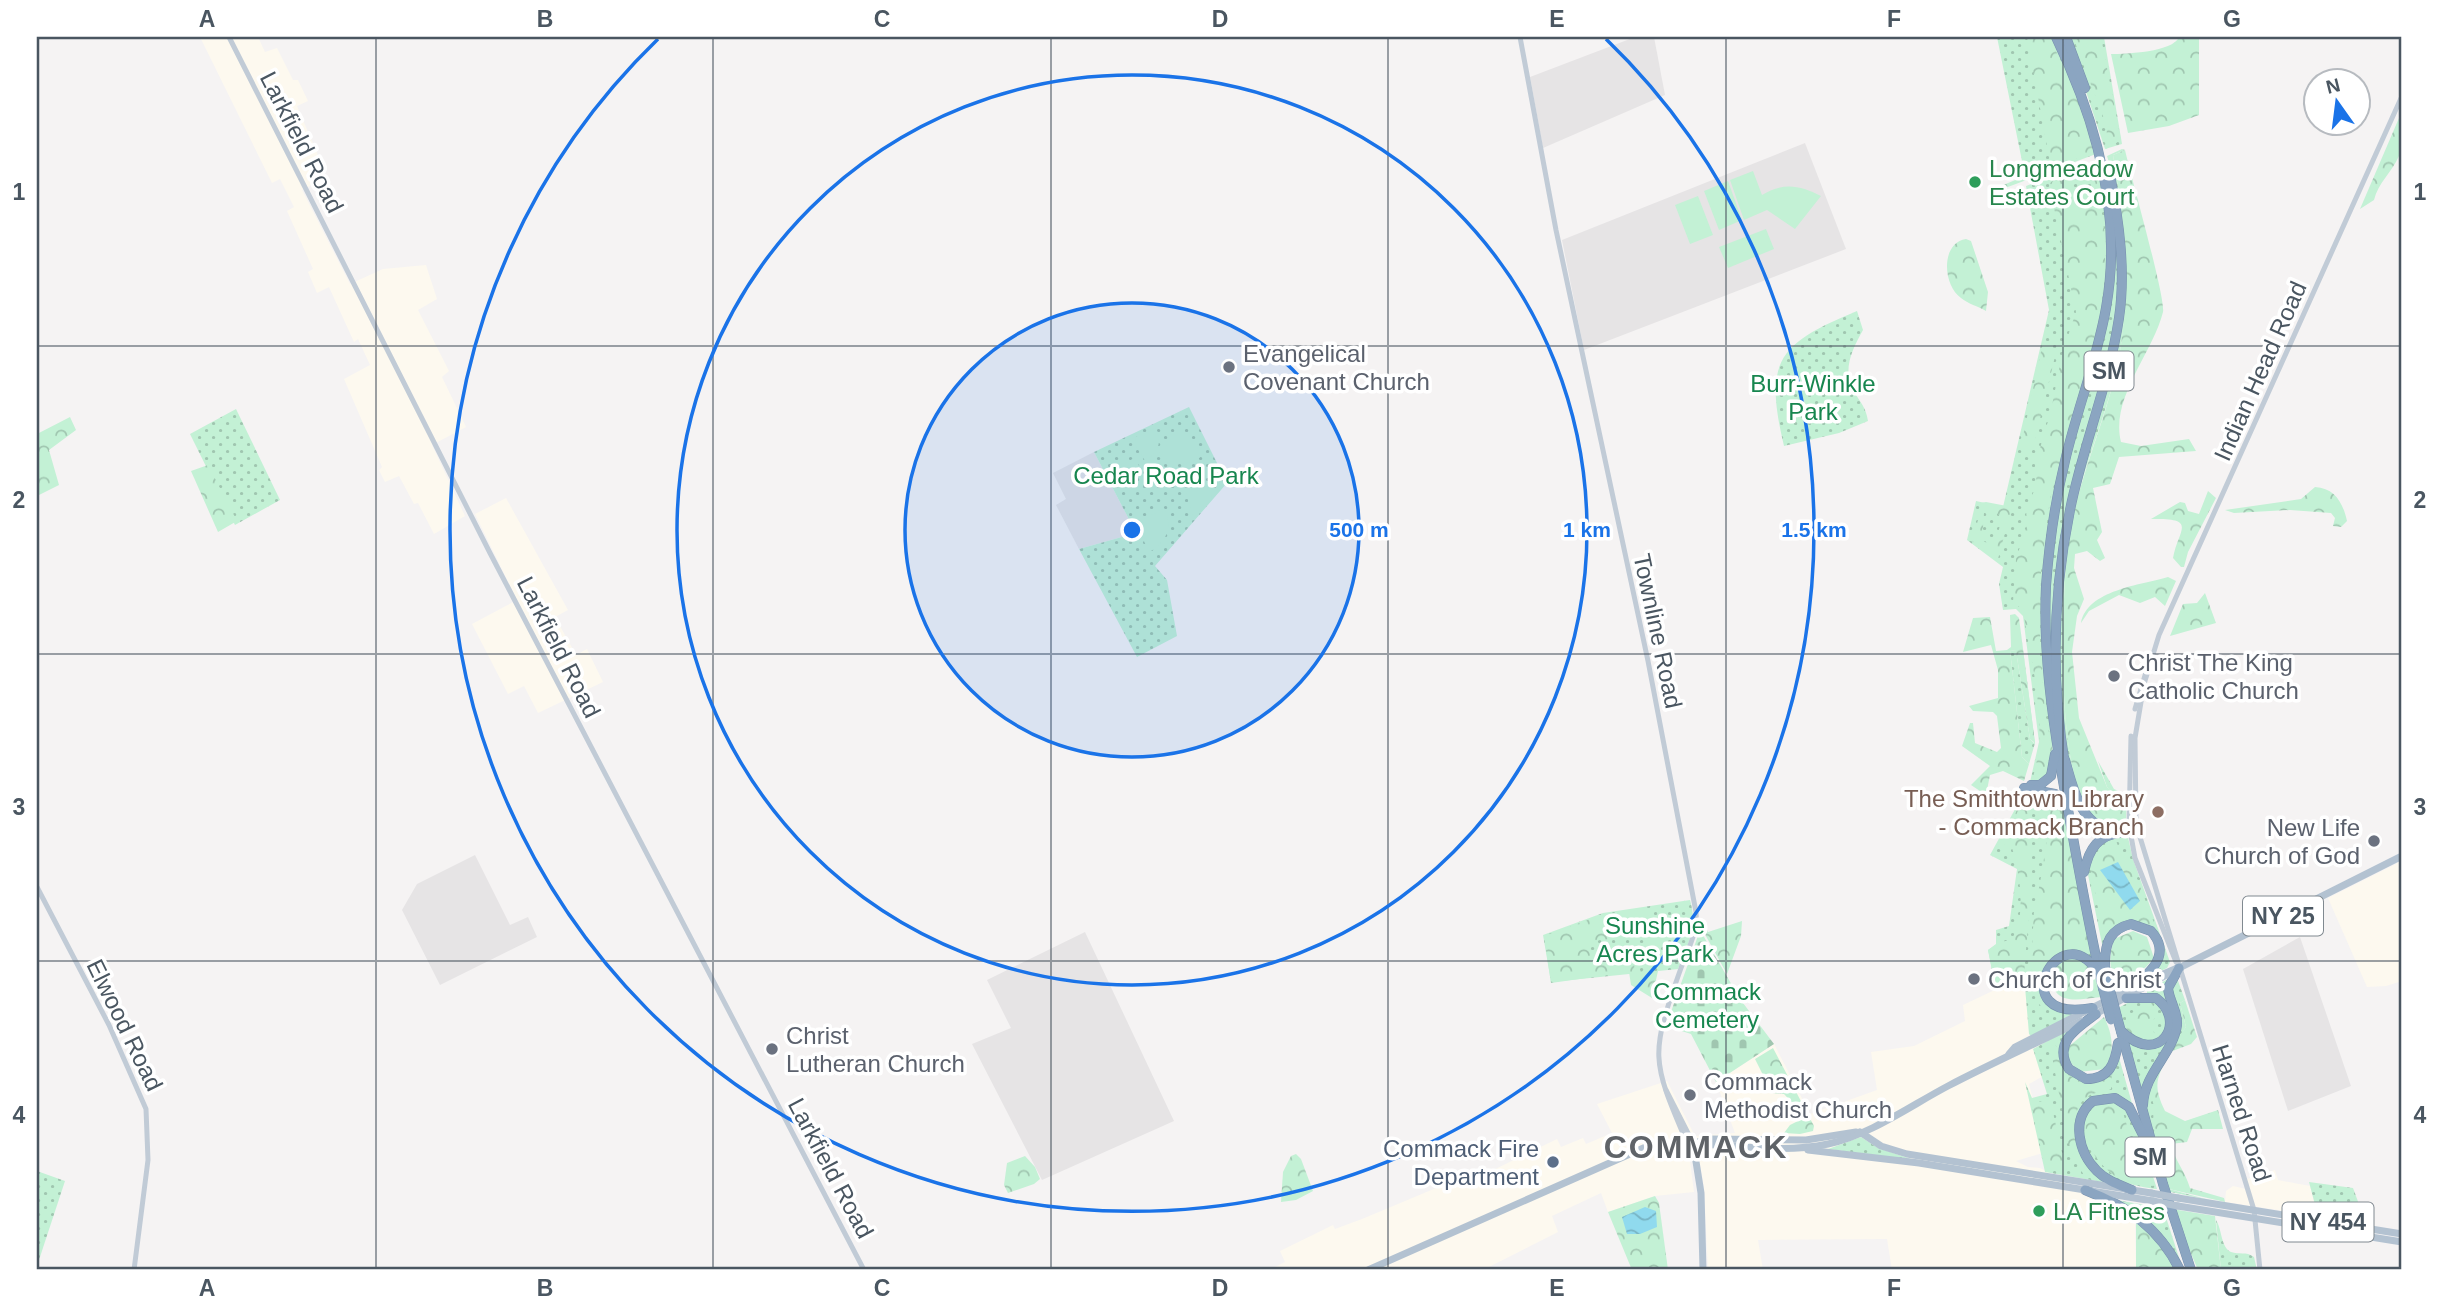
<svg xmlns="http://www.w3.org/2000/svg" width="2439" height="1307" viewBox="0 0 2439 1307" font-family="Arial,sans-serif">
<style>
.commercial{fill:#fdf9ef}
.education{fill:#e6e4e5}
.grass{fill:url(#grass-dots)}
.forest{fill:url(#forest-crowns)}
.cemetery{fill:url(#cemetery-stones)}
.garden{fill:#c3f1d5}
.water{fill:url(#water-waves)}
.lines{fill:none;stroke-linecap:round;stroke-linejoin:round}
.motorway-casing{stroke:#7690ad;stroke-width:10}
.secondary{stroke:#c1cbd6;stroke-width:5}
.primary{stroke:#b3c2d1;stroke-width:7}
.motorway{stroke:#8ba5c1;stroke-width:9}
.motorway-bridge-casing{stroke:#7690ad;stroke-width:10;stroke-linecap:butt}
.primary-bridge{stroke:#b3c2d1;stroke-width:7}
.motorway-bridge{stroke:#8ba5c1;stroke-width:9}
.grid{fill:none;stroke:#4a5661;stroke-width:2;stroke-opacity:0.55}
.ring{fill:none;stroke:#1a73e8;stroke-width:3.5}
.leisure-dot{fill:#2e9e5b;stroke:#fff;stroke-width:2.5}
.worship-dot{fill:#6b7280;stroke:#fff;stroke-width:2.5}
.education-dot{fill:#8d6e63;stroke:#fff;stroke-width:2.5}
.service-dot{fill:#5c6f8a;stroke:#fff;stroke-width:2.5}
.labels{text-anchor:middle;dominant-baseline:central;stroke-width:7;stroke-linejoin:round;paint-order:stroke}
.shield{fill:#fff;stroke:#808990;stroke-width:2}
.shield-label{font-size:23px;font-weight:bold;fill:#4a5661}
.street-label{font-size:24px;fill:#4a5661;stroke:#fff}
.leisure-label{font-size:24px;fill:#27864d;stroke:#fff;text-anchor:start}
.worship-label{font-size:24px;fill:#5b616d;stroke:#fff;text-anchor:start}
.park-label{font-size:24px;fill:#17864f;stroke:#fff}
.education-label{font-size:24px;fill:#785e54;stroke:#fff;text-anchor:end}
.service-label{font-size:24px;fill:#4e5e75;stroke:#fff;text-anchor:end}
.district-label{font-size:32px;font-weight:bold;letter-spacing:2px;fill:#5f6368;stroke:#fff}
.centre{fill:#1a73e8;stroke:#fff;stroke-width:3.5}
.ring-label{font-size:21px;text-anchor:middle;font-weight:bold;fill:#1a73e8;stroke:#fff;stroke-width:7;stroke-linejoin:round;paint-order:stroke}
.neatline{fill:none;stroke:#4a5661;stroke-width:2.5}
.grid-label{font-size:23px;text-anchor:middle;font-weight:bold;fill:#4a5661}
</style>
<defs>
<pattern id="grass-dots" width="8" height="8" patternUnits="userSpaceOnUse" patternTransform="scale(1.75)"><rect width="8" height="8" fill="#c3f1d5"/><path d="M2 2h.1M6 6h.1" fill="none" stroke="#a0c6b0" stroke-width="1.8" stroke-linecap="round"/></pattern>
<pattern id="forest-crowns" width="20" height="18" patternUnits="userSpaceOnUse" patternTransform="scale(1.75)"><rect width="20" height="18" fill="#c3f1d5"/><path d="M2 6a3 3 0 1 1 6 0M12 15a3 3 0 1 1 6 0" fill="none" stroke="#a0c6b0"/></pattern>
<pattern id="cemetery-stones" width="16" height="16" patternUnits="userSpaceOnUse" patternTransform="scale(1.75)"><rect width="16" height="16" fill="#c3f1d5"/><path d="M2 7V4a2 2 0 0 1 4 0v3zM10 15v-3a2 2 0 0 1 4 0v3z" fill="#a0c6b0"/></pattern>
<pattern id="water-waves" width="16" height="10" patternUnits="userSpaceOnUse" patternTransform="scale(1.75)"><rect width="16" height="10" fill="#90daee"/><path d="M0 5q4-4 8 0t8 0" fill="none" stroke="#78b4c4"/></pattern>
</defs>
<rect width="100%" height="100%" fill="#f5f3f3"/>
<g class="commercial">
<polygon points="200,37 258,37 265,52 277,48 293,80 298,80 308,101 297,106 323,167 310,186 302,190 350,284 383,269 426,265 437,299 418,310 449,371 442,377 466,427 432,445 465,516 434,534 418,503 414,504 399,476 385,482 379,470 382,467 344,379 370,365 358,339 354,342 329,287 317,293 308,272 313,269 287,211 294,207 280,179 272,183"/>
<polygon points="506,498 568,610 555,617 576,655 587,649 603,682 538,713 524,686 508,694 472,624 517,600 475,514"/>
<polygon points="2402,858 2402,981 2386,986 2367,987 2328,898 2396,864"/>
<polygon points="2022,977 2047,1074 2029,1084 2046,1152 2016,1161 2028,1167 2040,1168 2135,1219 2136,1270 1892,1270 1887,1239 1758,1240 1763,1270 1708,1270 1704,1187 1695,1136 1688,1146 1694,1192 1655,1196 1608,1212 1601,1193 1552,1216 1558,1232 1483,1270 1269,1270 1285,1262 1280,1251 1333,1225 1335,1229 1362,1219 1472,1173 1475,1179 1557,1139 1561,1147 1583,1138 1586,1144 1612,1133 1597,1104 1667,1081 1695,1136 1735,1133 1716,1082 1774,1044 1810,1114 1877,1090 1871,1052 1914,1046 1965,1021 1963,1005"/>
<polygon points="2275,1170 2278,1180 2310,1186 2318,1216 2225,1202 2226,1191 2233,1186 2246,1189 2244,1180"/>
</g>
<g class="education">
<polygon points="1635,37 1654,37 1665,95 1543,148 1530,77"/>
<polygon points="1805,143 1846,249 1584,350 1562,240"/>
<polygon points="1094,452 1136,533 1079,549 1056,505 1066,499 1053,473"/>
<polygon points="475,855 510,925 528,917 537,937 440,985 402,910 417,884"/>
<polygon points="1085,932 1174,1121 1042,1180 972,1044 1011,1028 987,980"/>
<polygon points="2300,937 2351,1086 2288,1111 2243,969"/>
</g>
<g class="grass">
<polygon points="1997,37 2054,37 2073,77 2096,154 1997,191 1996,188 2025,176"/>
<polygon points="2068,37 2104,37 2122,144 2105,149"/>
<path d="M2122,149L2125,150L2113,155C2124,221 2132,278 2121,345C2111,413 2076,476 2068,545C2062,596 2053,788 2097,819C2105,825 2115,822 2123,820L2121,804L2107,787L2098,761L2114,789L2127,795L2126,822C2105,831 2093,822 2083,804C2037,728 2061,545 2083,461C2097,409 2118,361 2122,307C2126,258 2122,201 2107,156Z"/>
<polygon points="2099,159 2108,215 2106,303 2047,550 2053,760 2051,772 2042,783 2030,782 2039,742 2023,616 2016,609 2003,610 1999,584 2003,567 1967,540 1976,501 2003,507 2049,310 2026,186"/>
<polygon points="2113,203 2119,282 2115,330 2072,488 2051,693 2048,586 2060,489 2100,349"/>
<path d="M1857,311L1863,330C1853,348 1842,369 1853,390C1860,402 1866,407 1868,421L1839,433L1784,446C1764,361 1777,344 1857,311Z"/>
<polygon points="1189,407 1227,483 1155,566 1167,580 1177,636 1137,657 1079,549 1136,533 1094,452"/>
<polygon points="236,409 280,500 235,525 190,434"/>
<polygon points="2019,618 2035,743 2029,764 2022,757 2010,650 2016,651 2030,739 2034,743"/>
<path d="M2025,791L2045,793L2063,804L2099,974L2057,956C2043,968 2042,976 2044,994L2076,1012L2032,1037L2029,1034L2024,975L1995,985L1988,950L1996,944V930L2009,926L2017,869L1990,855Z"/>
<polygon points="2127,833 2133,859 2170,962 2167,968 2148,977 2158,966 2153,931 2124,924 2104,954 2087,870 2097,843"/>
<path d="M1690,900C1698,926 1688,945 1678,969L1551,982L1543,935L1603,913Z"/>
<polygon points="2170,978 2175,1027 2142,1094 2128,1041 2148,1047 2159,1043 2171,1020 2147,994 2147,990"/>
<path d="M2177,978L2185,1000L2180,1003L2186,1027L2151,1079C2148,1090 2155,1096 2154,1106C2154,1131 2160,1133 2165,1155C2168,1166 2166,1177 2169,1189L2209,1200L2166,1191L2145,1109L2151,1077L2178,1028V1011L2170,987Z"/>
<polygon points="2151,998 2167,1014 2164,1034 2151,1043 2124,1032 2118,1008 2135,999"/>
<polygon points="2073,1027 2062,1059 2095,1080 2118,1054 2135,1114 2132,1109 2090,1101 2079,1143 2114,1184 2045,1172 2025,1082 2032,1098 2047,1094 2033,1049"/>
<path d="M2095,1101H2120L2134,1117L2157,1189C2125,1186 2074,1170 2084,1126C2086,1116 2087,1108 2095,1101Z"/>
<polygon points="1861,1137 1878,1148 1914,1160 1828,1149"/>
<polygon points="37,1171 65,1181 37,1266"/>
<polygon points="2309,1182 2353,1188 2366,1223 2318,1216"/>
<polygon points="2116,1200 2163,1208 2183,1270"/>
<path d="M2216,1220C2222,1229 2221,1248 2231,1252C2239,1255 2246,1251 2254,1257L2257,1270H2221Z"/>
</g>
<g class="forest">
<polygon points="2027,37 2049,37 2073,86 2096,152 2051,168"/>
<polygon points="2073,37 2101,37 2121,140 2106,149 2107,127"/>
<path d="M2179,37H2199V115L2169,126L2128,133L2111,54C2126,54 2173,52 2179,37Z"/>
<path d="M2402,111C2402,125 2405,143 2399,156C2392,172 2378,183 2374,200L2360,209Z"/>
<path d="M2125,150C2130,173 2166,299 2163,312C2153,353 2110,398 2121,442L2141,446L2189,439L2196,451L2119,457L2110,484L2093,488L2102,532L2097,540L2105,558L2100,561L2087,551L2075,554L2074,568L2084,599L2077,616L2072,652L2079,718L2107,787L2118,798L2125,816L2123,820C2114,823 2105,825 2097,819C2053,788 2062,596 2068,545C2077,476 2111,413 2121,345C2131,277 2124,221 2113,155Z"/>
<path d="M2089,169H2095L2105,235V277L2099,321L2050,499L2041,570L2040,651L2045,712L2052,748L2045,775L2035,781L2033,777C2049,725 2031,663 2023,610L2013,602L2016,559L2027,525L2026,508L2034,491L2037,475L2035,465L2051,411L2062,354L2076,312L2049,184L2057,177L2077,173L2078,178C2069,186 2066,194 2071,206L2088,205L2093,199Z"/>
<path d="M1966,239L1971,241L1988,292L1986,311C1978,306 1968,304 1961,298C1943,286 1940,243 1966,239Z"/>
<polygon points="2042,347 2057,348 2034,444 2031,451 2020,450"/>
<polygon points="70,417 76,430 49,450 59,485 39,495 37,434"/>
<polygon points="208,465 237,521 218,532 191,471"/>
<path d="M2315,487C2335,488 2343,503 2347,521L2341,527L2333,526L2335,518L2331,513L2290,510L2234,513L2225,510L2301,499Z"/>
<path d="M2208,491L2216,498L2188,552L2184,567H2181L2173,558C2178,529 2199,518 2151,519L2180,502L2185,503L2188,511L2199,514Z"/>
<polygon points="1986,502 2012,507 1998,559 1972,541 1980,513 1984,513 1982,540 1990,545 1995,541 2002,520 1996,511 1982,507 1981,503"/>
<path d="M2168,577L2176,581L2165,606L2155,597L2140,603L2119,595L2089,611L2081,623C2087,590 2141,585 2168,577Z"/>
<polygon points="2205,593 2216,623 2170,636 2183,604 2197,603"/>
<polygon points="2015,614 2019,618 2035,743 2030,739 2016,651 2010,650 2022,757 2029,764 2024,781 2003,771 1990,775 1986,795 1971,785 1990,766 1962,746 1970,723 1973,723 1975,743 1997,752 2001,748 1997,716 1993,712 1973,711 1969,706 1998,698 1998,670 1991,645 1963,652 1973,618 1990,617 1996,651 2007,650 2011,647 2010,615"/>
<path d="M2023,796L2057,800L2064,811L2087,935L2088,954C2044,948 2035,965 2047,1006L2043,1009L2036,1000L2037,988L2031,967L2034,910C2037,906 2048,837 2048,828C2048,819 2043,809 2042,800L2032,799V876L2024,975L1995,985L1988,950L2000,942L2011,940C2027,919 2020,872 2012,848L2002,844Z"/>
<path d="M2116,841L2121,853L2131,863L2158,933C2137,917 2125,919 2105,936L2103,935L2090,865L2100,850Z"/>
<polygon points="1647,910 1644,920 1630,937 1591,941 1589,949 1599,954 1613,947 1616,960 1621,961 1623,953 1631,951 1635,955 1634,971 1658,971 1652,998 1631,985 1629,972 1551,983 1544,936 1604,914"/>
<polygon points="1742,921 1741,936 1727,974 1702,929 1704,924 1708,932"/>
<path d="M2133,931L2147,937L2154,958L2146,967L2115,987C2110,970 2108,956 2114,939Z"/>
<path d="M2068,958C2094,963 2094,973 2101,997C2078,999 2051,1008 2051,972L2055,966Z"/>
<path d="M2185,1000L2197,1037L2191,1044L2170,1052C2157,1078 2152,1084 2165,1111L2185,1121L2218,1110L2223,1129H2192L2187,1142L2171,1144C2175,1161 2185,1171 2190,1188L2224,1198L2225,1202L2169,1189L2165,1171L2166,1159L2153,1122L2154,1106L2149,1089L2167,1052L2186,1027L2180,1003Z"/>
<polygon points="2152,1004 2155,1010 2153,1027 2155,1039 2143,1042 2127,1033 2126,1018 2142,1005"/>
<path d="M2104,1017C2113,1035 2115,1052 2105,1069L2079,1072L2069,1061L2067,1048Z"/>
<path d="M2054,1041L2068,1075L2086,1083L2112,1071L2111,1089C2105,1092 2096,1092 2090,1095C2063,1111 2078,1149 2089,1170L2084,1176L2068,1142L2050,1045Z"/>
<polygon points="1773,1048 1814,1126 1813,1131 1800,1134 1784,1133 1790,1125 1802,1119 1798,1109 1784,1094 1772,1093 1755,1059"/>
<polygon points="2050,1099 2066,1170 2045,1168 2031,1104"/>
<path d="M2110,1100L2121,1106L2139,1165L2146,1170L2154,1186C2147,1185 2138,1186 2132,1184C2096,1174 2061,1117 2110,1100Z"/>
<polygon points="1296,1154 1301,1159 1313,1191 1296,1200 1281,1202 1283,1172 1291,1156"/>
<polygon points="1025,1156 1035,1167 1040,1179 1034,1184 1008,1193 1004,1185 1007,1163"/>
<polygon points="1655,1196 1659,1203 1668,1270 1632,1270 1608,1212"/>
<polygon points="2172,1209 2215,1216 2221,1270 2198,1270"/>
<polygon points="2136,1220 2164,1247 2176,1270 2136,1270"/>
</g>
<polygon class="cemetery" points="1700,930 1740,999 1774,1044 1716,1082 1691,1034 1666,1026"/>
<g class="garden">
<path d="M1753,171L1762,195C1783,182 1800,185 1821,196L1795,229L1767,210L1744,220L1730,180Z"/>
<polygon points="1728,181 1742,220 1719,230 1704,191"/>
<polygon points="1698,196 1713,235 1690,244 1675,205"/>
<polygon points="1766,229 1774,249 1728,268 1719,247"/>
<path d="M1156,428C1162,442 1159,452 1145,461L1136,446L1135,437Z"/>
<path d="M1181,433L1204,454C1189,467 1172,467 1159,452Z"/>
<polygon points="1135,458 1143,474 1117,486 1109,470"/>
<polygon points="1214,480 1211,500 1193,517 1185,489"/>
<path d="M1164,508C1173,526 1167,543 1149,552L1136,524Z"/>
<path d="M1651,916C1668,925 1670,936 1658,950L1638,936Z"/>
</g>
<g class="water">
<polygon points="2118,862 2140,901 2130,910 2100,870"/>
<polygon points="1645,1207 1656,1211 1657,1227 1640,1234 1627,1234 1622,1217"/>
</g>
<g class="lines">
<g class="motorway-casing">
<g id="motorway">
<path d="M2056,37C2096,120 2123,214 2106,308C2097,360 2077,409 2065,461C2055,502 2049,544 2046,586C2043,652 2052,716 2063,781C2075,850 2087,920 2103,988"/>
<polyline points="2066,37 2085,88"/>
<path d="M2065,760C2071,780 2079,820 2103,827C2113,830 2126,825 2136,824"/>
<path d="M2065,765C2051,681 2053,593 2070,510C2083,445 2109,384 2119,318C2126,271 2119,221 2110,175"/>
<polyline points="2031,785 2040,785 2051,776 2055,754"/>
<polyline points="2024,788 2055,794 2065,806"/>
<path d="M2084,872C2089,848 2098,835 2123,832"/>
<polyline points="2103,957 2109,986"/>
<path d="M2105,963C2105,943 2110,929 2131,924L2151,931C2172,954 2151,972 2133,987"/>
<path d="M2093,1008C2000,1025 2060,911 2098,973"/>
<path d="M2096,1014C2077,1028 2052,1043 2069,1069L2086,1079C2110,1079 2115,1063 2118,1043"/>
<polyline points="2117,1017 2163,1184 2191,1270"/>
<path d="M2121,1031C2160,1068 2188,1021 2156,998H2126"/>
<path d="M2143,1105C2144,1073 2173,1054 2177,1025C2178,1011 2169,1001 2168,988L2179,968"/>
<path d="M2085,1190C2129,1207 2159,1228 2180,1270"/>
<path d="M2132,1190C2120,1185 2107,1181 2097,1171C2079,1153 2070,1119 2093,1101L2115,1098L2129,1107L2143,1135"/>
</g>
</g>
<g class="secondary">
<polyline points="229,37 490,553 864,1270"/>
<path d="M1520,37L1556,230L1648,661L1696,912C1698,932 1688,949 1681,968C1650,1055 1651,1059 1687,1143"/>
<polyline points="2135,709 2149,662"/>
<polyline points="2131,736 2129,825 2135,858 2176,962"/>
<polyline points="37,887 109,1025 146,1109 148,1160 134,1270"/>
<polyline points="1666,1090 1693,1143"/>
<polyline points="2260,1270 2254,1210 2136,824 2135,738 2144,684 2159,635 2402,96"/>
</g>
<g class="primary">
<polyline points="2092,1016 2179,968 2402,856"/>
<polyline points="2009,1054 2015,1047 2133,987 2175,969"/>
<polyline points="1860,1132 1881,1146 1907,1154 2151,1193"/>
<polyline points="1693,1143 1701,1193 1703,1270"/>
<polyline points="1694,1143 1710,1139 1806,1140 1856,1132"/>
<polyline points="1808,1150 1919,1163 2153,1201"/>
<polyline points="2178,1198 2402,1234"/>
<polyline points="2178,1206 2402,1242"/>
<path d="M1368,1270L1648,1146C1707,1137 1768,1157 1828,1144C1870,1135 1910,1106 1948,1086C1992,1063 2037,1043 2081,1021"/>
</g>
<use href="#motorway" class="motorway"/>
<g class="motorway-bridge-casing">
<g id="motorway-bridge">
<polyline points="2109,986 2117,1017"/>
<polyline points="2103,988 2111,1020"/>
</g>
</g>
<g class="primary-bridge">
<polyline points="2151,1193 2178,1198"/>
<polyline points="2153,1201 2178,1206"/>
</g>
<use href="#motorway-bridge" class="motorway-bridge"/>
</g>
<path class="grid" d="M376,37V1270M713,37V1270M1051,37V1270M1388,37V1270M1726,37V1270M2063,37V1270M37,346H2402M37,654H2402M37,961H2402"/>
<circle cx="1132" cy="530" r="227" fill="#1a73e8" fill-opacity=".12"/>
<g class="ring">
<circle cx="1132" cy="530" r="227"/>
<circle cx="1132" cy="530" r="455"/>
<path d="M1606 39A682 682 0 1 1 658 39"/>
</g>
<g class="leisure-dot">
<circle cx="1975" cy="182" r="7"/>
<circle cx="2039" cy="1211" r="7"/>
</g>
<g class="worship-dot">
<circle cx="1229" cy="367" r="7"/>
<circle cx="2114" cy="676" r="7"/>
<circle cx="2374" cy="841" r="7"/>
<circle cx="1974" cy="979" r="7"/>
<circle cx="772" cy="1049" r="7"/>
<circle cx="1690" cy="1095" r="7"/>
</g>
<circle class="education-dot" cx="2158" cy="812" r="7"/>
<circle class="service-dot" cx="1553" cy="1162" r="7"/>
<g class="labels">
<g class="shield">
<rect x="2084.5" y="351.5" width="49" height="39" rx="5"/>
<rect x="2243" y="896.5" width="80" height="39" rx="5"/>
<rect x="2125.5" y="1137.5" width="49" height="39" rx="5"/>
<rect x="2282.5" y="1202.5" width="91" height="39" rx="5"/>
</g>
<g class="shield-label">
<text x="2109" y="371">SM</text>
<text x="2283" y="916">NY 25</text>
<text x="2150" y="1157">SM</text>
<text x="2328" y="1222">NY 454</text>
</g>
<g class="street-label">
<text transform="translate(302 142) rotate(63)">Larkfield Road</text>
<text transform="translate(2260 371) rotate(-66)">Indian Head Road</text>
<text transform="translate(1658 631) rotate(78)">Townline Road</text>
<text transform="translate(559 647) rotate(63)">Larkfield Road</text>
<text transform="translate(125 1025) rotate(64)">Elwood Road</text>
<text transform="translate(2242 1113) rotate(72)">Harned Road</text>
<text transform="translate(831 1168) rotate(62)">Larkfield Road</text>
</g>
<g class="leisure-label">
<text x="1989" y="168">Longmeadow<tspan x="1989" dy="28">Estates Court</tspan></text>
<text x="2053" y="1211">LA Fitness</text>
</g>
<g class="worship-label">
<text x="1243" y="353">Evangelical<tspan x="1243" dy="28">Covenant Church</tspan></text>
<text x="2128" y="662">Christ The King<tspan x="2128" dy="28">Catholic Church</tspan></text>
<text x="2360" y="827" text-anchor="end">New Life<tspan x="2360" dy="28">Church of God</tspan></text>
<text x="1988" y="979">Church of Christ</text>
<text x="786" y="1035">Christ<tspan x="786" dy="28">Lutheran Church</tspan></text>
<text x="1704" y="1081">Commack<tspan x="1704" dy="28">Methodist Church</tspan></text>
</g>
<g class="park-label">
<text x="1813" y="383">Burr-Winkle<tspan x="1813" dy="28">Park</tspan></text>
<text x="1166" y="475">Cedar Road Park</text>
<text x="1655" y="925">Sunshine<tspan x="1655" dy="28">Acres Park</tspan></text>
<text x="1707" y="991">Commack<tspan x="1707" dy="28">Cemetery</tspan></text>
</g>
<g class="education-label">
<text x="2144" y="798">The Smithtown Library<tspan x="2144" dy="28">- Commack Branch</tspan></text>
</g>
<g class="service-label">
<text x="1539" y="1148">Commack Fire<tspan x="1539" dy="28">Department</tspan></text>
</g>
<g class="district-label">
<text x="1696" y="1147">COMMACK</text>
</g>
</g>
<circle cx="1132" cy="530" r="10" class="centre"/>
<g class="ring-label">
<text x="1359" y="537">500 m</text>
<text x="1587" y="537">1 km</text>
<text x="1814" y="537">1.5 km</text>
</g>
<rect width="2439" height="1307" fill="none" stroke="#ffffff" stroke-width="77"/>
<g transform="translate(2337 102) rotate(346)"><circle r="33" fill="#ffffff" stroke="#b7bbc0" stroke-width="2"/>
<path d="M0-5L12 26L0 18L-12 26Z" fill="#1a73e8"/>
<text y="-10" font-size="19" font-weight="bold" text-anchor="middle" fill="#4a5661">N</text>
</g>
<rect x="38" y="38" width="2362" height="1230" class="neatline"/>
<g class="grid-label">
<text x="207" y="27">A</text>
<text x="545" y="27">B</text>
<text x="882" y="27">C</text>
<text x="1220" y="27">D</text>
<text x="1557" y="27">E</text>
<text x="1894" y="27">F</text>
<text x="2232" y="27">G</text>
<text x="19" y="200">1</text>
<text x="2420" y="200">1</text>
<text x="19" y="508">2</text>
<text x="2420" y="508">2</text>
<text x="19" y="815">3</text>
<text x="2420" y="815">3</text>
<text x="19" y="1123">4</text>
<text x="2420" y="1123">4</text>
<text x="207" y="1296">A</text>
<text x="545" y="1296">B</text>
<text x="882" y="1296">C</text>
<text x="1220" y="1296">D</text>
<text x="1557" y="1296">E</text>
<text x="1894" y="1296">F</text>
<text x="2232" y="1296">G</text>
</g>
</svg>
